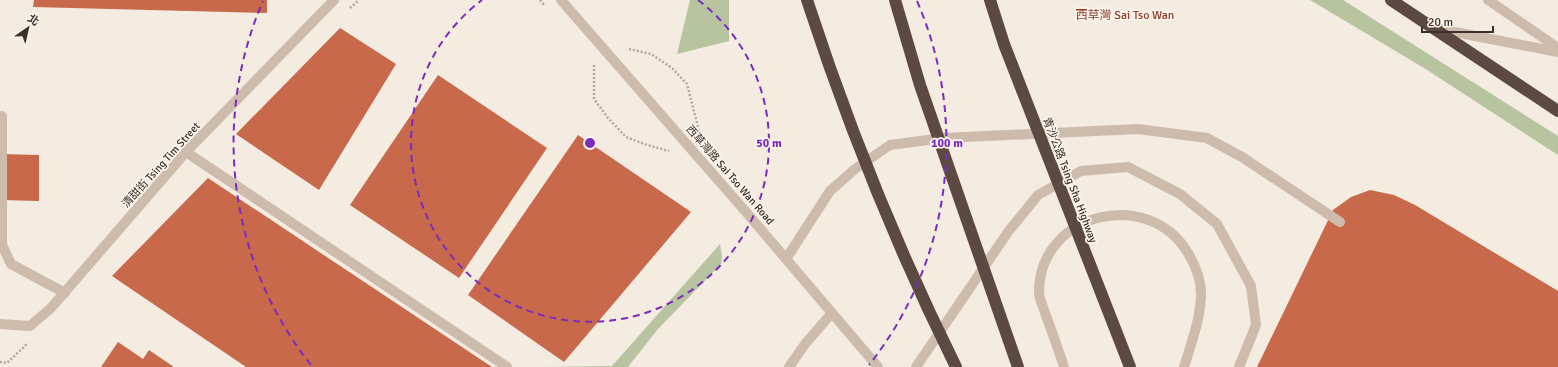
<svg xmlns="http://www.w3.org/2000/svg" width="1558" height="367" viewBox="0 0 1558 367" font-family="Signika,'Noto Sans TC',sans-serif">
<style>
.green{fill:#b8c4a0}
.building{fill:#c8694b}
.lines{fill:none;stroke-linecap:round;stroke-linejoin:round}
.path{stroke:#b9a596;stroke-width:2.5;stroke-dasharray:2 2;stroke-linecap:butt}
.lane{stroke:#cdbbac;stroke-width:10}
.street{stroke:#cdbbac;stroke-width:10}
.highway{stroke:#5c4a42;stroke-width:12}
.highway-bridge{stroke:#5c4a42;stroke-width:12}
.ring{fill:none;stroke:#7b2cbf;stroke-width:2;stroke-dasharray:7 5}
.labels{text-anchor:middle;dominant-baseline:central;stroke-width:3.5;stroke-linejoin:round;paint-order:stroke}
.street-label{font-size:11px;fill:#3b302b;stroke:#fbf5ee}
.neighbourhood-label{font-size:12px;fill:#8c3b22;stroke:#fbf5ee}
.centre{fill:#7b2cbf;stroke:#fbf5ee;stroke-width:2}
.ring-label{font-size:12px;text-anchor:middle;font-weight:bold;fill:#7b2cbf;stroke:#fbf5ee;stroke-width:3.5;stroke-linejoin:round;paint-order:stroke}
</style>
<rect width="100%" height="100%" fill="#f4ebe1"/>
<g class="green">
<polygon points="690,0 729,0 729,41 677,54"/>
<polygon points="1310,0 1343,0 1558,136 1558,155 1424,68"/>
<polygon points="720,244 722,257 721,264 658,329 628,367 545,367 612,366"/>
</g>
<g class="building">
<polygon points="34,0 267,0 267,13 33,7"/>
<polygon points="340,28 396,64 319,190 236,134"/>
<polygon points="438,75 547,148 459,278 350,205"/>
<polygon points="578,135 691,212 564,362 468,295"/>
<polygon points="0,154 39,155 39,201 0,200"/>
<polygon points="208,178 492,367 246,367 112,276"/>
<polygon points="1370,190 1394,195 1415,205 1558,291 1558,367 1257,367 1333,210 1351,197"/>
<polygon points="118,342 143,359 149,350 174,367 101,367"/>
</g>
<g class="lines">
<g class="path">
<polyline points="540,0 545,6"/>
<polyline points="350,8 359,0"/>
<polyline points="629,49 651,54 672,68 687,84 699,131"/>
<polyline points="594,65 594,99 608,118 626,137 647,145 669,151"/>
<polyline points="0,362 7,363 28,343"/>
</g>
<g class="lane">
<polyline points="1488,0 1558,48"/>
<polyline points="1434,28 1558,52"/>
<polyline points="2,116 2,245 11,264 65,293"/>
<polyline points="186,152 507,367"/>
<polyline points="786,259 830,191 855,169 890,145 943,138 1138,129 1207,138 1242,157 1340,222"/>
<polyline points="0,324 30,326 51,308 186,152 334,0"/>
<polyline points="789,367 805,344 832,313"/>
<polyline points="916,367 1008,232 1038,195 1081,171 1128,167 1180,194 1217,224 1251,286 1256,325 1239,367"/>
<path d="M1064,367C1058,349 1052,331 1045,313C1043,306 1039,299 1039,292C1039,213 1148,186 1188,253C1195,265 1201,279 1201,293C1201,318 1191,344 1184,367"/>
</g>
<polyline class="street" points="561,0 746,212 878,367"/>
<polyline class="highway" points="1391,0 1558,111"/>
<g class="highway-bridge">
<path d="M807,0C848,126 897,248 956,367"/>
<polyline points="895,0 920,85 1018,367"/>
<polyline points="990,0 1004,44 1130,367"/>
</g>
</g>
<g class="ring">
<path d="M698 0A179 179 0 1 1 482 0"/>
<path d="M311 365A357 357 0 0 1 263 1M917 1A357 357 0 0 1 869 365"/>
</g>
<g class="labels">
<g class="street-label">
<text transform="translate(161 165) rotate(-48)">清甜街 Tsing Tim Street</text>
<text transform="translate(730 175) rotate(49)">西草灣路 Sai Tso Wan Road</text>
<text transform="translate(1070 180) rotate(69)">青沙公路 Tsing Sha Highway</text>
</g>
<g class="neighbourhood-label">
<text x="1125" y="15">西草灣 Sai Tso Wan</text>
</g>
</g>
<circle cx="590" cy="143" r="6" class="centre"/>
<g class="ring-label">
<text x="769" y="147">50 m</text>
<text x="947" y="147">100 m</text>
</g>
<g transform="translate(28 28) rotate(34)" stroke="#fbf5ee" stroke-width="3" paint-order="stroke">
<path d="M0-3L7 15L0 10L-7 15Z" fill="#3b302b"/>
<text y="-6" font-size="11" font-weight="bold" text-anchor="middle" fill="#3b302b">北</text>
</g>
<path d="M1422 26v6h71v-6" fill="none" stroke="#3b302b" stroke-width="2"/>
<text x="1428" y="26" font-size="12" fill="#3b302b" stroke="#fbf5ee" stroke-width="3" paint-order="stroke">20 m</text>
</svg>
